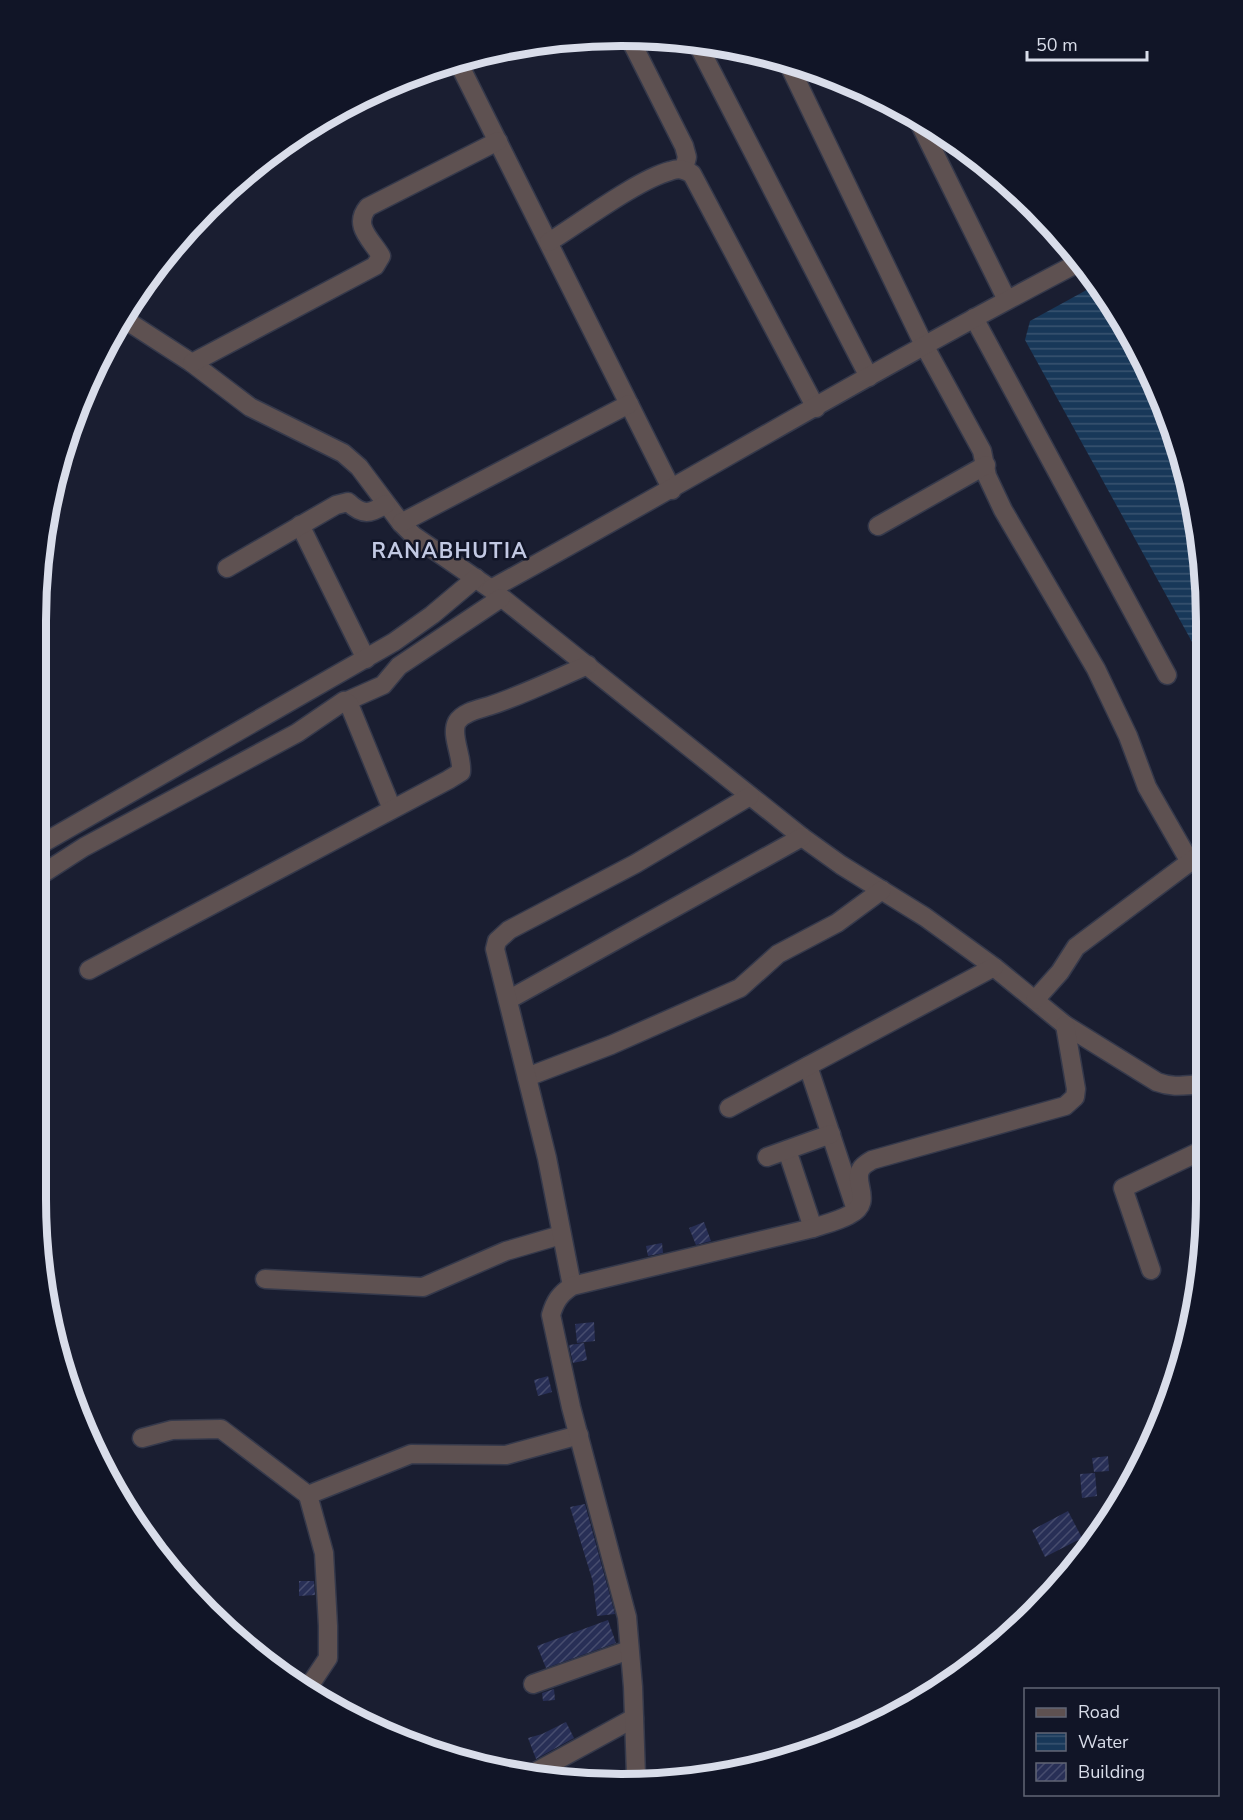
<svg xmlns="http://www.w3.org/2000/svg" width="1243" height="1820" viewBox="0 0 1243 1820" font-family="'Nunito Sans',sans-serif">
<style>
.water{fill:url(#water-rules)}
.building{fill:url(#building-hatch)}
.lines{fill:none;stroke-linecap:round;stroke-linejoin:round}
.minor-casing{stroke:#35394b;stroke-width:21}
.minor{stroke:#5e5151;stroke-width:18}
.labels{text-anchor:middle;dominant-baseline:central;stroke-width:5;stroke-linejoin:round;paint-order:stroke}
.district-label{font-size:21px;font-weight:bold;letter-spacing:1.5px;fill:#c2c9e3;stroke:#111527}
.rim{fill:none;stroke:#d9ddea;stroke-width:8}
</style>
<defs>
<pattern id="water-rules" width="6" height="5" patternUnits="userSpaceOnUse" patternTransform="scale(1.5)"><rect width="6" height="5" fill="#183859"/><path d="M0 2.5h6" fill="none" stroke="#395471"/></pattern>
<pattern id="building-hatch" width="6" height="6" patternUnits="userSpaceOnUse" patternTransform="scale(1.5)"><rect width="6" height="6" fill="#282f56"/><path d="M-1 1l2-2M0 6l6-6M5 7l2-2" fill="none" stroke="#474d6e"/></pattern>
</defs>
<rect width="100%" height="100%" fill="#1a1e31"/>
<polygon class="water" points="1092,287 1146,362 1196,508 1207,621 1207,669 1025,340 1030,321"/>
<g class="building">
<polygon points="704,1222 711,1241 696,1245 689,1228"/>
<polygon points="662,1243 663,1253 648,1256 646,1246"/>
<polygon points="594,1322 595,1341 577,1343 575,1324"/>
<polygon points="584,1343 587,1360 573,1363 569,1345"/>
<polygon points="548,1376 552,1392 538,1396 534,1380"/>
<polygon points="1108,1456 1109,1471 1094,1472 1092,1458"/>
<polygon points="1095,1473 1097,1496 1082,1498 1080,1474"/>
<polygon points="585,1504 615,1614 597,1616 593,1582 570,1507"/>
<polygon points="1068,1511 1082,1538 1045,1557 1032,1530"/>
<polygon points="299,1581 314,1581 315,1595 299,1596"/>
<polygon points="608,1620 616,1643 546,1668 537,1646"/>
<polygon points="554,1689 555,1700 543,1701 542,1693"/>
<polygon points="566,1722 574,1738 536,1759 528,1738 542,1734"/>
</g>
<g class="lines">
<g class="minor-casing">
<g id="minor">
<polyline points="629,37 684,146 687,157 684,169"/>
<polyline points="697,43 869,377"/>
<polyline points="458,62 672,490"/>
<polyline points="788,63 924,345 982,451 987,476 1003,510 1096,669 1128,736 1147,787 1190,862"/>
<polyline points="918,120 1007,300"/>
<path d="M549,242C580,223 637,180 670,171C679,168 684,169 692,174L816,408"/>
<polyline points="974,318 1167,675"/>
<path d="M124,319L192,363L250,407L343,453L359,467L401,523L414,536L491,589L802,837L841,865L925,917L994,967L1065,1025L1157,1082C1176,1089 1188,1084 1207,1084"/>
<path d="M192,363L375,266L381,256C372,240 352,226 368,207L498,141"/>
<polyline points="401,523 629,404"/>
<polyline points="300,525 366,659"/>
<polyline points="878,526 986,465"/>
<path d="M227,568L336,505L348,502C363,516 370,514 386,504"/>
<path d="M491,589C687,482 878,367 1076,264"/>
<polyline points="347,701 383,685 399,666 501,598"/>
<polyline points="36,847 394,642 432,615 476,578"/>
<polyline points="39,876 84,847 297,733 344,701 349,704 392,809"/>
<path d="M89,970L448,780L461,772C463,757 450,735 457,722C463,712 479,709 489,706C523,695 555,679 588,665"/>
<polyline points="508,1000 802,837"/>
<polyline points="1035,1000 1060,972 1076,947 1207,849"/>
<polyline points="808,1066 856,1210"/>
<polyline points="527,1077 611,1045 740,988 778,954 837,923 882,890"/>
<polyline points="729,1108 994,967"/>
<polyline points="787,1150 813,1228"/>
<polyline points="767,1157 831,1134"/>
<polyline points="1151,1270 1123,1188 1207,1148"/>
<polyline points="265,1279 423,1287 506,1251 561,1235"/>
<polyline points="572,1286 547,1158 495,949 497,941 509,930 635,864 750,796"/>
<polyline points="142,1438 172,1430 221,1429 308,1495"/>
<polyline points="533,1684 629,1650"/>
<polyline points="310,1685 328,1658 328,1626 324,1553 308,1495 411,1454 506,1455 579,1435"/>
<polyline points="530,1775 634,1718"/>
<path d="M636,1776L633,1687L627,1617L571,1407L551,1315C555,1301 560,1294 572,1286L813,1228C825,1224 838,1221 849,1215C875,1202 852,1183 861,1169C863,1165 869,1162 872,1160L1065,1106L1075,1097L1076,1089L1065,1025"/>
</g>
</g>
<use href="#minor" class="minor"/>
</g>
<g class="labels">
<g class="district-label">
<text x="450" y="551">RANABHUTIA</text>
</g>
</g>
<path d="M0 0H1243V1820H0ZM621 46H621A575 575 0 0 1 1196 621V1199A575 575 0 0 1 621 1774H621A575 575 0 0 1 46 1199V621A575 575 0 0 1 621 46Z" fill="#111527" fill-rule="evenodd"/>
<path class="rim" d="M621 46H621A575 575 0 0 1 1196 621V1199A575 575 0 0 1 621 1774H621A575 575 0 0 1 46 1199V621A575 575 0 0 1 621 46Z"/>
<rect x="1024" y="1688" width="195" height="108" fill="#111527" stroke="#616575" stroke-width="1.5"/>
<rect x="1036" y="1708" width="30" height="9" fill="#5e5151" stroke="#616575" stroke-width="1.5"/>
<text x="1078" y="1718" font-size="18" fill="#d9ddea">Road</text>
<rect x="1036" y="1733" width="30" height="18" fill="url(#water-rules)" stroke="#616575" stroke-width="1.5"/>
<text x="1078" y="1748" font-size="18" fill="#d9ddea">Water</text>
<rect x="1036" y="1763" width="30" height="18" fill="url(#building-hatch)" stroke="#616575" stroke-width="1.5"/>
<text x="1078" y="1778" font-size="18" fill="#d9ddea">Building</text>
<path d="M1027 51v9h120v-9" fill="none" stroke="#d9ddea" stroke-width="3"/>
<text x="1036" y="51" font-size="18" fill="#d9ddea" stroke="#111527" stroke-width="4.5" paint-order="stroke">50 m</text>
</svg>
